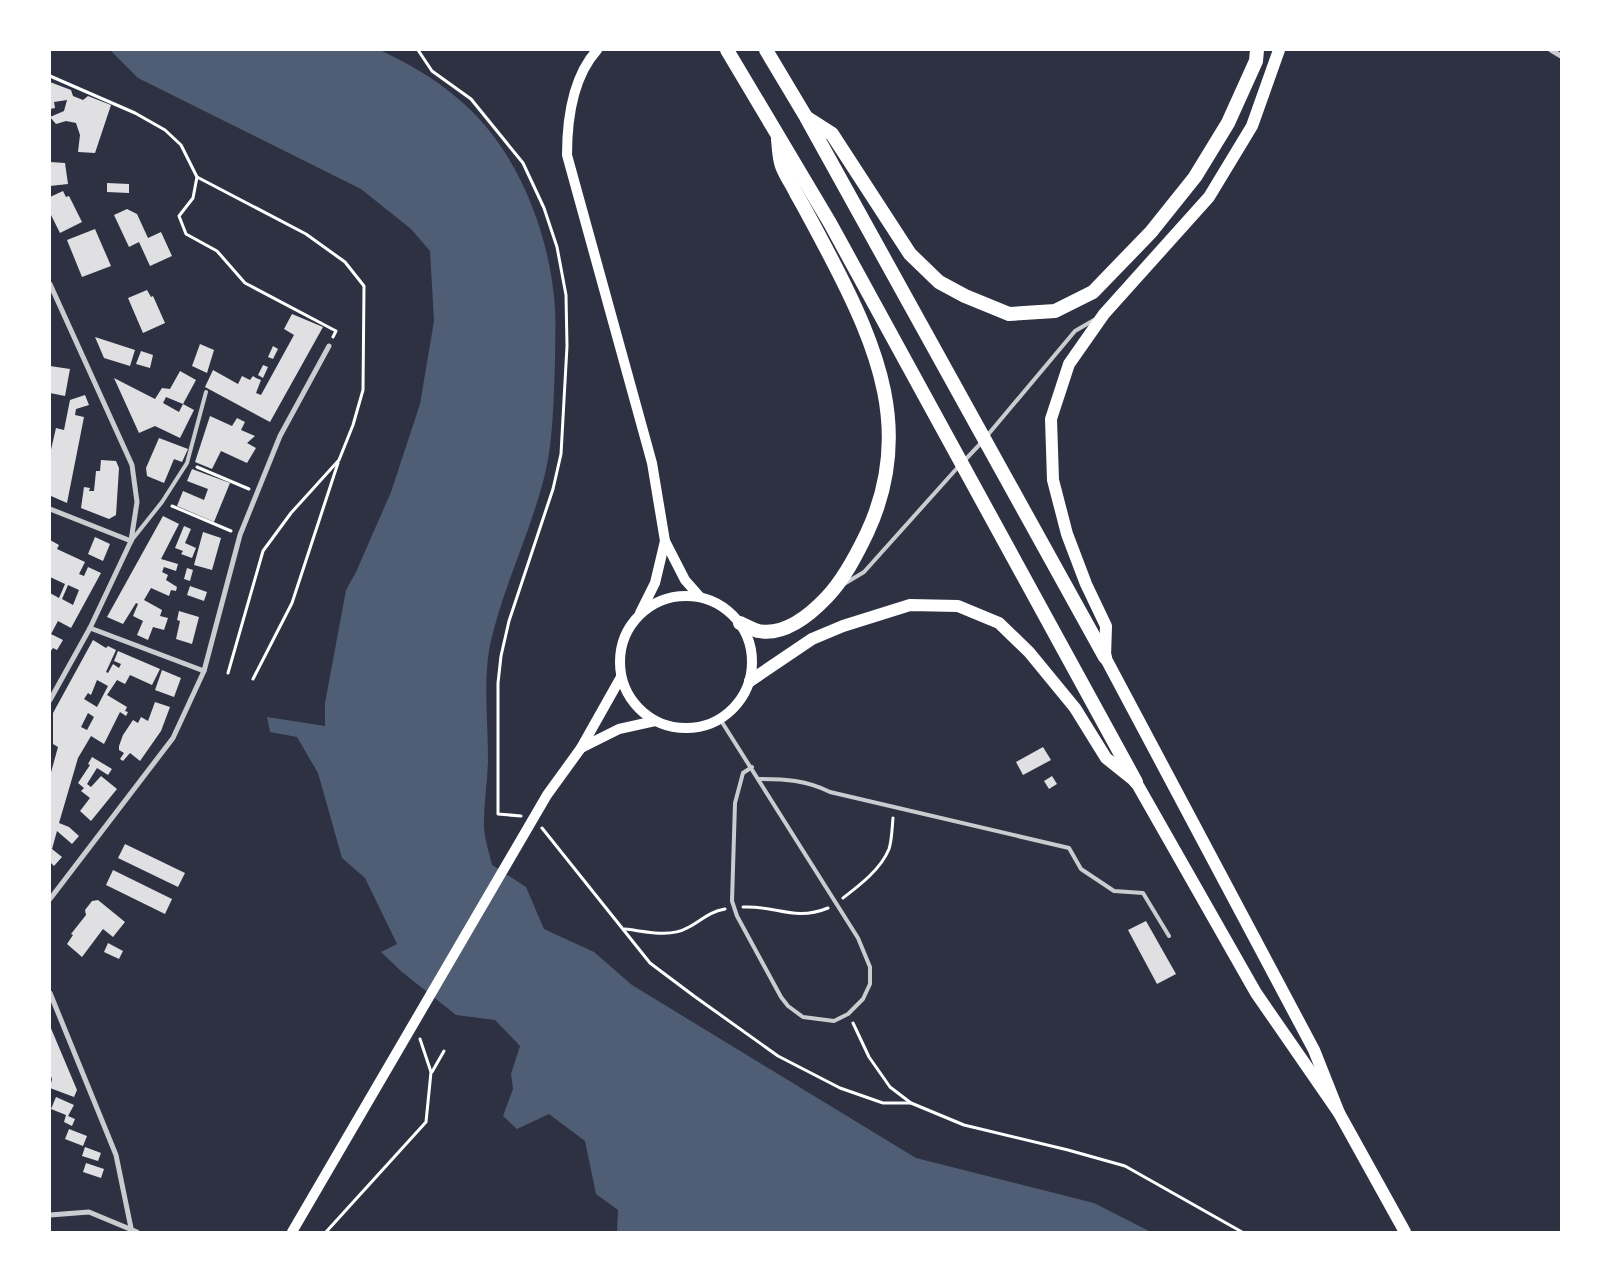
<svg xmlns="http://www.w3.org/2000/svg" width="1611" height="1282" viewBox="0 0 1611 1282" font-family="'Noto Sans',sans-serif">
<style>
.water{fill:#4f5d75}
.building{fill:#e0e0e3;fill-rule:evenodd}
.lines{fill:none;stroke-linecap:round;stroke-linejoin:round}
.path{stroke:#fff;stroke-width:3}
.service{stroke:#caccd0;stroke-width:4}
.minor{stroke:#caccd0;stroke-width:5}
.secondary{stroke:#fff;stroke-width:10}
.primary{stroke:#fff;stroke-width:12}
.trunk{stroke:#fff;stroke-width:14}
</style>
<rect width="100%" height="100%" fill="#2d3142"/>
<path class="water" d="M110,50H380C407,63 433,77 456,97C516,145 550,232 555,308C556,325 555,344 555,362C554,394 553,443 545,474C531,532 503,586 490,645C483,681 488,721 488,758C488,779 484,800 484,821C483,835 489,851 492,865L526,887L544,929L594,952L632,985L916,1158L1094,1203L1151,1232H617L618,1210L596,1194L585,1141L549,1114L517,1129L503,1116L513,1089L511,1074L520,1046L495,1020L456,1015L402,972L381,952L397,944L365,878L342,858L318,773L297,737L270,732L267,717L325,726V703L346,590L356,572L391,492L420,404L434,321L430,251L411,229L361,189L138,78Z"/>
<g class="building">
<polygon points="50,82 71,90 73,96 83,100 88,96 111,105 95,153 78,152 80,135 76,123 66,121 56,124 50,117 64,111 67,100 54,102 55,108 50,109"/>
<polygon points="50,162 65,163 68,184 50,186"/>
<polygon points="107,183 129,184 129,193 107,192"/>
<polygon points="63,191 66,197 69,196 82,222 60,233 50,213 50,197"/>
<polygon points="127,209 137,214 148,238 161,232 172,256 150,266 139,242 129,247 114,215"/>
<polygon points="95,229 111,266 82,277 67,240"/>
<polygon points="147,290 151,297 153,296 165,323 143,333 128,298"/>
<polygon points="292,314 323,327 270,422 205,387 213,370 238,384 242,376 250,380 253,376 256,378 261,380 256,393 261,395 294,335 284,329"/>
<polygon points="95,337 135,350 130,366 104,358"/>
<polygon points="200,344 214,350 207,373 192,366"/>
<polygon points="273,346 278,349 273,359 268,357"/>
<polygon points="141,351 153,355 150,368 136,364"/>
<polygon points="263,365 268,367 263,378 258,375"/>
<polygon points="50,366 70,369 65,396 50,393"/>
<polygon points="180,371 196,380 183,404 166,397 163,403 179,412 183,404 194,410 180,438 155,426 139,433 114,378 155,399 162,388 170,389"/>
<polygon points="85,395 89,405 76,409 75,415 84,417 67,503 51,496 50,454 56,428 64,430 70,400"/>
<polygon points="210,416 232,426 237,418 245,422 241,430 255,436 247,443 256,448 247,463 221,451 212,469 195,462"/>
<polygon points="159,438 188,449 182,462 174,459 164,483 147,476 146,468"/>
<polygon points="101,460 116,461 119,468 116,515 109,519 81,508 84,487 90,488 89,491 94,491 96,471 100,471"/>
<polygon points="192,469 230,483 214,522 177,506 183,491 204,500 208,489 187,481"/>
<polygon points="163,516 179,524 161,559 178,564 176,571 164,567 162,572 168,575 166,580 177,587 176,591 171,590 169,596 151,588 144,600 162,610 160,616 168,618 164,630 153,627 148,640 137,635 143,621 133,616 138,604 136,603 123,624 107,617"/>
<polygon points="184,526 191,529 185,543 196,548 192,558 181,554 183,551 175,548"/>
<polygon points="203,532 221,538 212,570 194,565"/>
<polygon points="95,537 110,544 103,561 88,554"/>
<path d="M50,540L59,545L57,549L85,562L79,574L84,576L88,567L101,573L71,628L58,621L51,634L63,640L57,650L53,648L50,652V593L59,598L65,584L50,577ZM68,585L79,590L73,605L62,599Z"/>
<polygon points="187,568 193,570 190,581 184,579"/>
<polygon points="190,586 207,592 204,601 187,595"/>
<polygon points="179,611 199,617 192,644 176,639 180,621 177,620"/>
<path d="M93,640L106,648L108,646L116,650L106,672L108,673L113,664L119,668L121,664L114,661L118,651L160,669L152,685L130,675L125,684L117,680L107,695L127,707L125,711L128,712L126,716L120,712L104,744L91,736L78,758L59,823L69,827L79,836L72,844L57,831L52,849L62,857L54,866L50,862V776L58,747L53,744V713ZM97,680L108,686L97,707L84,699L88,693L91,695ZM88,713L94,717L87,730L81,727Z"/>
<polygon points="162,670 181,678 174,697 155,690"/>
<polygon points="155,702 170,707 161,731 140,761 130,753 123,761 120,759 124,753 119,750 119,746 123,735 133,720 138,723 141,717 148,721"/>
<polygon points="1043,747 1051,760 1023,775 1016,762"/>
<polygon points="92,757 112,769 108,775 97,768 87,784 91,787 101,776 117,789 91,821 80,811 90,798 81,791 84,788 78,783 90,765 88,764"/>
<polygon points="1052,776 1057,784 1049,789 1044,781"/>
<polygon points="125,844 185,873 178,887 118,858"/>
<polygon points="113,870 172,899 165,914 106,885"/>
<polygon points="98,900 125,922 113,937 103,929 82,957 67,944 73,935 71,934 86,915 85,910 92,901"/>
<polygon points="1146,921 1176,974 1157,984 1128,930"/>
<polygon points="108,943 123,951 119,959 104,952"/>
<polygon points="50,1026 77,1090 74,1097 50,1088 52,1079 50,1074"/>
<polygon points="56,1097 74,1105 68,1116 75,1119 72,1126 64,1122 66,1115 51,1109"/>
<polygon points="69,1129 87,1136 83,1146 65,1139"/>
<polygon points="85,1147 101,1153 98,1161 82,1156"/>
<polygon points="86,1163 104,1169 101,1178 83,1172"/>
</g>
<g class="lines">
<g class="path">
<polyline points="418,50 432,71 471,99 523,163 544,208 557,247 566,295 567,346 561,454 553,489 509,621 501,656 498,683 498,814 521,816"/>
<polyline points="50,76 135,113 165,130 181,145 197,177 306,234 345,262 364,286 363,390 353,425 339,460 291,513 263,551 228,673"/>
<polyline points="197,177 193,198 179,216 186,234 217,251 245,283 336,331 333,337"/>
<polyline points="197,467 249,489"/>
<polyline points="172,506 231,531"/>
<polyline points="253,679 292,603 338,463"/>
<polyline points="542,828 650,963 694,996 778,1056 840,1088 883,1103 911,1103"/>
<path d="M843,898C860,885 881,869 889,849C892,840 892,828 893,818"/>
<path d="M743,907C775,905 794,922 828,908"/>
<path d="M625,929C644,931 670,938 687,928C701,921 708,912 725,909"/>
<polyline points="853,1023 869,1057 890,1087 911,1103 964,1125 1068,1150 1125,1166 1242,1232"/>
<polyline points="432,1072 444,1051"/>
<polyline points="326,1232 426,1122 431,1072 420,1039"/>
</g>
<g class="service">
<polyline points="986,437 1075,331 1094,320"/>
<polyline points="964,461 982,442"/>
<polyline points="131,541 162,502 187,463 206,392"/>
<polyline points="844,584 864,572 959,466"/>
<polyline points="720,719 858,938 870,967 870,984 863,999 848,1014 834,1021 803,1017 788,1006 781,997 737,916 732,901 735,803 743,773 752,767"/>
<path d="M759,779C785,779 806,780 830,792L1069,848L1081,869L1114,891L1143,893L1169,936"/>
</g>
<g class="minor">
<polyline points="1551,50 1561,56"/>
<polyline points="50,284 132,465 137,502 131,541 90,628 50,700"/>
<polyline points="50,509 131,541"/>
<polyline points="90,628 204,671"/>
<polyline points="50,899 173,738 204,671 240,535 280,436 329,346"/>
<polyline points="50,993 116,1155 131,1228"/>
<polyline points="50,1215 89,1212 137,1232"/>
</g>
<g class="secondary">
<path d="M597,50C572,78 567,119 567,155L652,463L665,541L685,580L700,597"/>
<circle cx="686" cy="662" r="66"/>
<polyline points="640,613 655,583 665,541"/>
<polyline points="581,748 619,729 655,721"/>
<polyline points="292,1232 547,795 581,748 621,677"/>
</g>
<g class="primary">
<polyline points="1279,50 1252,126 1209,197 1104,314 1069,364 1051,419 1053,480 1067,534 1086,584 1106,626 1105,657 1314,1050 1339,1113"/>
<polyline points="750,681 812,639 843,626 910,605 958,606 999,623 1029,652 1075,708 1106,758 1136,782 1256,993 1339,1113 1405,1232"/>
</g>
<g class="trunk">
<polyline points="727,50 830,223 1136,782"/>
<polyline points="766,50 806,117 1105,657"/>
<polyline points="807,118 832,134 910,254 939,282 965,296 1009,314 1055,311 1093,292 1151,232 1195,177 1228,123 1256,61 1257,50"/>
<path d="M740,623C746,626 752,629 758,631C784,636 810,615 827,597C844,579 856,556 867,533C914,433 878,348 830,256C819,235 808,214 796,193C792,184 785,175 782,166C779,158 779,148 778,140"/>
</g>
</g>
<rect width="1611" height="1282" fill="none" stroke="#ffffff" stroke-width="102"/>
</svg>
